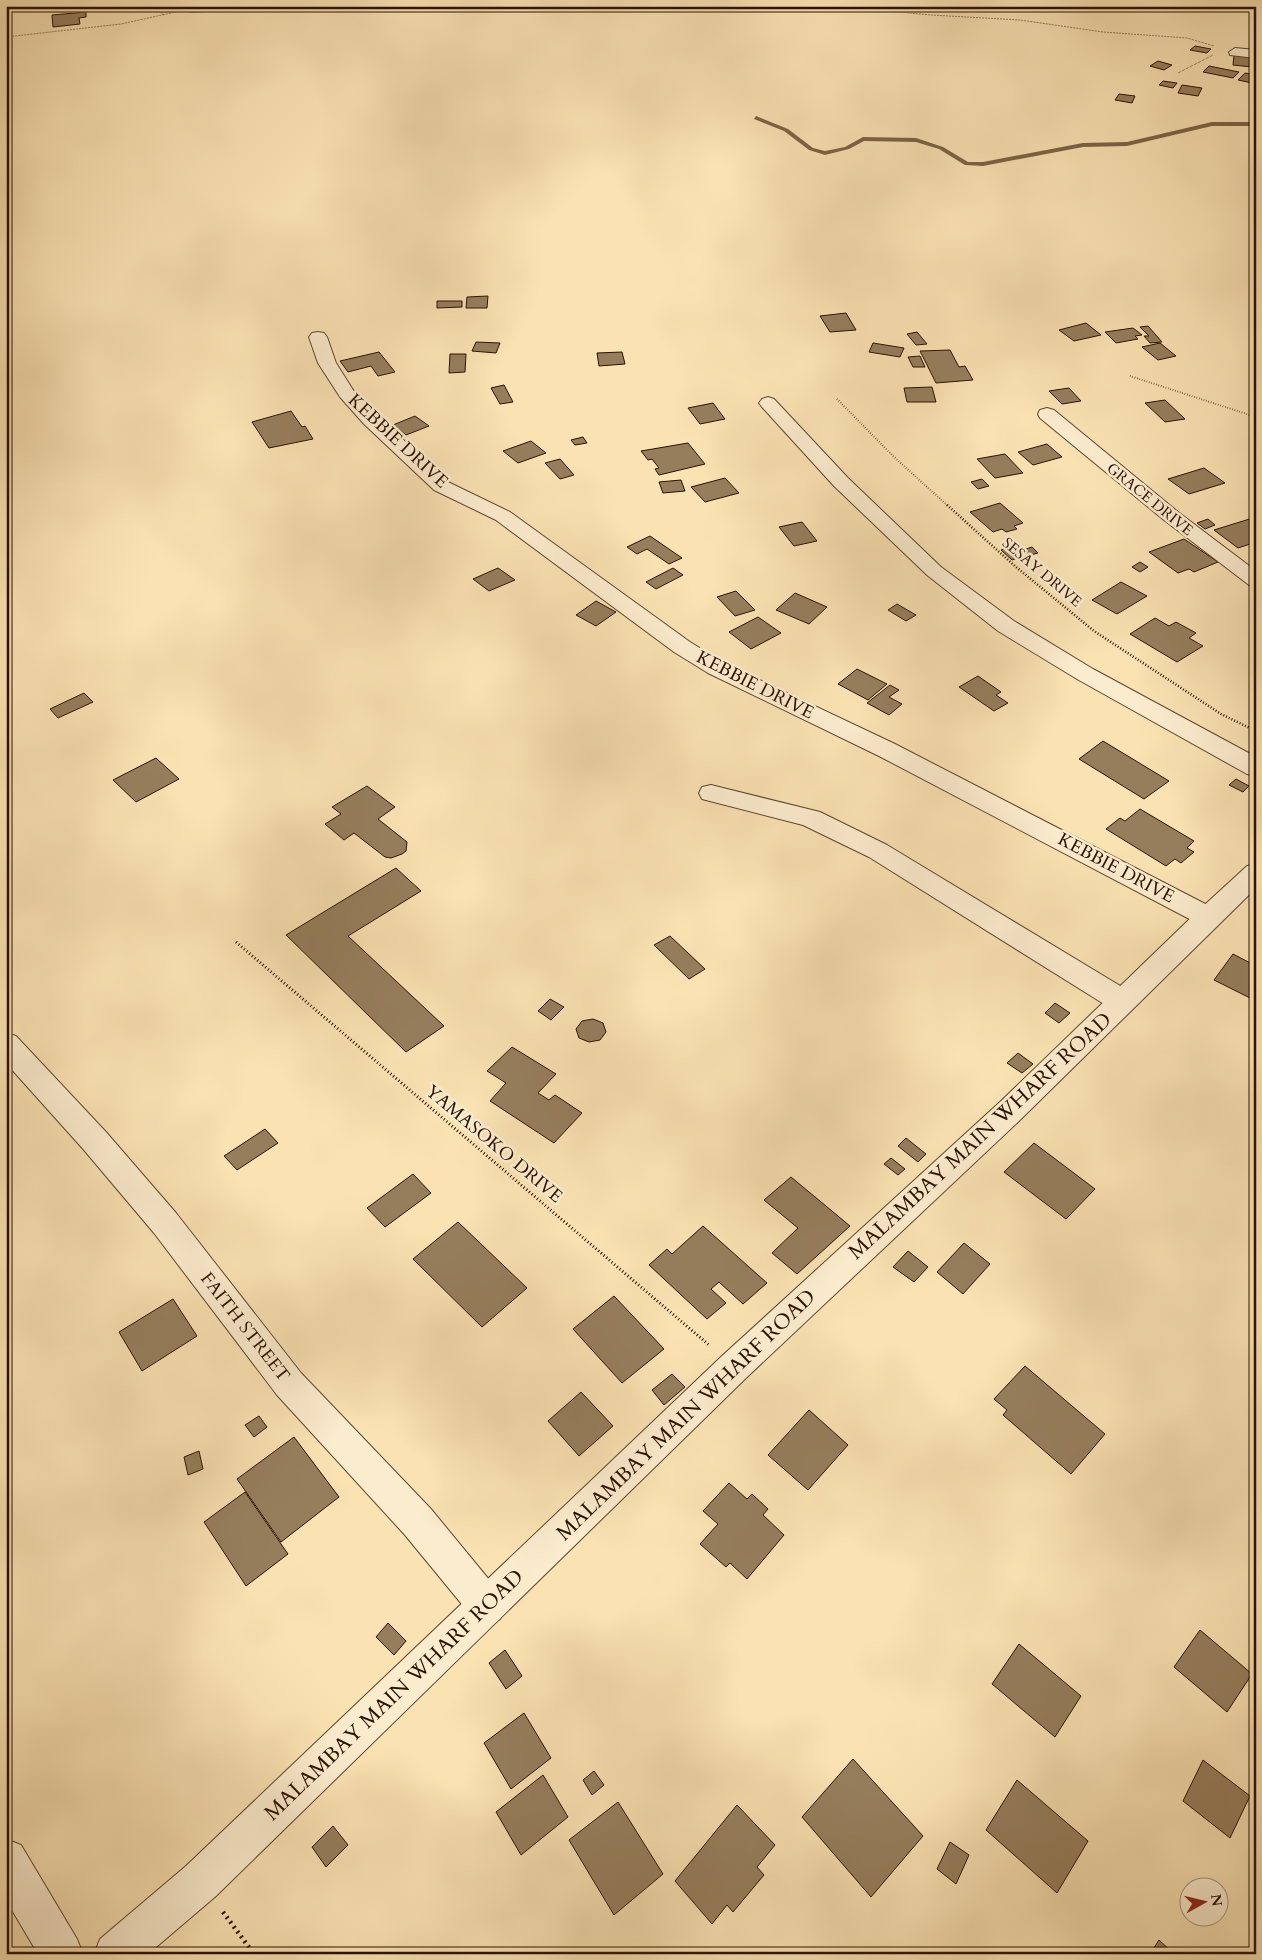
<svg xmlns="http://www.w3.org/2000/svg" width="1262" height="1960" viewBox="0 0 1262 1960" font-family="Cardo,serif">
<style>
.lines{fill:none;stroke-linecap:round;stroke-linejoin:round}
.stream{fill:#7c6447;fill-rule:evenodd}
.building{fill:#967e5d;stroke:#2a1100}
.minor-casing{stroke:#5e452d;stroke-width:2}
.tertiary-casing{stroke:#5e452d;stroke-width:2}
.path-far4{stroke:#2a1100;stroke-width:1;stroke-dasharray:0.5 1;stroke-linecap:butt}
.path-far3{stroke:#2a1100;stroke-width:2;stroke-dasharray:0.5 2;stroke-linecap:butt}
.path-far2{stroke:#2a1100;stroke-width:2.5;stroke-dasharray:1 2;stroke-linecap:butt}
.path-far1{stroke:#2a1100;stroke-width:3;stroke-dasharray:1 2.5;stroke-linecap:butt}
.path{stroke:#2a1100;stroke-width:4.5;stroke-dasharray:2 4;stroke-linecap:butt}
.minor{fill:#fcecce;fill-rule:evenodd}
.tertiary{fill:#fcecce;fill-rule:evenodd}
.labels{text-anchor:middle;dominant-baseline:central;stroke-width:5;stroke-linejoin:round;paint-order:stroke}
.far-street-label{font-size:15px;fill:#2a1100;stroke:#fcecce}
.street-label{font-size:18px;fill:#2a1100;stroke:#fcecce}
.near-street-label{font-size:21px;fill:#2a1100;stroke:#fcecce}
</style>
<rect width="100%" height="100%" fill="#fae2b3"/>
<filter id="stains"><feTurbulence type="fractalNoise" baseFrequency=".004" numOctaves="4"/><feColorMatrix values="0 0 0 0 .2 0 0 0 0 .09 0 0 0 0 .02 0 0 0 .5 -.17"/></filter>
<radialGradient id="worn" r=".72"><stop offset=".6" stop-color="#630" stop-opacity="0"/><stop offset="1" stop-color="#630" stop-opacity=".3"/></radialGradient>
<g class="lines">
<polygon class="stream" points="756,116 788,129 813,148 825,151 845,147 863,137 916,138 943,147 968,162 983,162 1083,143 1127,142 1212,122 1256,122 1256,126 1212,126 1127,146 1083,147 983,166 965,165 939,149 916,142 864,141 849,149 825,155 809,150 784,131 754,119"/>
</g>
<g class="building">
<polygon points="192,6 224,6 223,11 190,12"/>
<polygon points="1172,6 1189,6 1191,11 1174,10"/>
<polygon points="86,12 86,17 79,18 80,24 53,27 52,15"/>
<polygon points="1195,46 1211,49 1207,53 1190,50"/>
<polygon points="1234,55 1253,57 1252,67 1233,65"/>
<polygon points="1158,61 1172,65 1164,70 1150,66"/>
<polygon points="1209,66 1239,72 1233,78 1203,72"/>
<polygon points="1245,73 1256,75 1256,80 1252,83 1238,80"/>
<polygon points="1163,81 1177,83 1173,88 1159,85"/>
<polygon points="1182,85 1202,88 1198,96 1178,93"/>
<polygon points="1119,94 1135,96 1132,103 1115,100"/>
<polygon points="488,296 487,308 466,308 467,297"/>
<polygon points="437,301 462,301 462,307 437,308"/>
<polygon points="846,313 856,330 830,332 820,316"/>
<polygon points="1086,323 1101,335 1074,341 1059,330"/>
<polygon points="1148,326 1162,342 1150,343 1144,336 1149,336 1140,327"/>
<polygon points="1133,328 1142,335 1135,336 1138,339 1116,343 1105,332"/>
<polygon points="917,332 927,344 916,345 907,334"/>
<polygon points="476,342 500,343 496,353 472,351"/>
<polygon points="873,343 904,348 900,357 869,352"/>
<polygon points="1160,343 1176,356 1158,360 1142,347"/>
<polygon points="950,350 959,367 965,366 973,380 936,383 920,351"/>
<polygon points="379,352 395,372 378,376 371,366 348,372 340,361"/>
<polygon points="622,352 625,364 599,366 597,353"/>
<polygon points="450,354 466,354 465,372 449,373"/>
<polygon points="920,356 925,367 913,367 908,357"/>
<polygon points="504,385 513,402 500,404 491,388"/>
<polygon points="932,387 936,402 907,402 904,388"/>
<polygon points="1069,388 1081,401 1062,404 1049,391"/>
<polygon points="1165,400 1185,419 1165,422 1145,403"/>
<polygon points="713,403 725,419 700,424 688,408"/>
<polygon points="291,411 302,427 305,426 313,439 269,448 252,422"/>
<polygon points="415,416 429,426 406,435 393,425"/>
<polygon points="583,437 587,443 575,445 571,440"/>
<polygon points="531,441 546,453 518,463 503,451"/>
<polygon points="688,443 705,464 659,475 655,469 659,468 652,459 648,460 641,451"/>
<polygon points="1047,444 1062,457 1033,465 1018,452"/>
<polygon points="1005,454 1023,473 995,478 977,459"/>
<polygon points="560,459 574,475 560,479 545,463"/>
<polygon points="1204,468 1225,483 1189,494 1168,479"/>
<polygon points="725,478 739,493 705,502 691,487"/>
<polygon points="982,479 989,486 978,489 971,482"/>
<polygon points="681,480 685,491 663,493 659,482"/>
<polygon points="1000,503 1023,523 1014,526 1017,529 1006,532 1002,529 993,532 970,512"/>
<polygon points="1256,517 1256,542 1238,548 1214,530"/>
<polygon points="1208,519 1215,525 1205,529 1197,523"/>
<polygon points="802,522 817,541 794,546 779,527"/>
<polygon points="650,536 682,558 669,564 647,549 637,554 627,547"/>
<polygon points="1184,539 1218,562 1194,572 1189,569 1178,573 1149,552"/>
<polygon points="1010,547 1021,557 1012,560 1001,550"/>
<polygon points="1032,547 1038,553 1023,557 1017,552"/>
<polygon points="1140,562 1148,567 1140,572 1132,567"/>
<polygon points="498,568 515,580 489,591 473,579"/>
<polygon points="673,568 683,575 656,589 646,582"/>
<polygon points="1121,582 1147,596 1117,614 1092,600"/>
<polygon points="736,591 755,610 735,616 717,597"/>
<polygon points="795,593 827,607 809,624 776,610"/>
<polygon points="596,601 616,612 596,626 576,615"/>
<polygon points="897,604 916,615 906,621 888,610"/>
<polygon points="758,617 781,633 751,649 729,632"/>
<polygon points="1155,618 1169,626 1176,622 1196,633 1189,638 1203,646 1177,662 1130,634"/>
<polygon points="857,669 887,684 868,700 838,684"/>
<polygon points="978,676 1001,692 996,695 1008,703 994,711 959,687"/>
<polygon points="890,685 899,690 889,697 902,704 889,715 867,703"/>
<polygon points="84,693 93,702 58,718 50,709"/>
<polygon points="1103,741 1169,781 1144,799 1079,759"/>
<polygon points="156,758 179,779 136,802 113,780"/>
<polygon points="1236,779 1249,786 1243,792 1229,785"/>
<polygon points="367,786 395,807 378,819 407,842 406,851 402,854 391,858 385,857 354,833 344,840 325,824 341,814 332,807"/>
<polygon points="1140,809 1194,841 1187,848 1194,852 1181,863 1175,859 1166,866 1106,829 1120,818 1125,821"/>
<polygon points="396,868 421,891 348,936 444,1026 406,1052 286,935"/>
<polygon points="670,936 705,969 689,979 654,945"/>
<polygon points="1233,954 1256,966 1256,1001 1214,980"/>
<polygon points="550,999 564,1007 551,1020 538,1011"/>
<polygon points="1055,1003 1070,1013 1059,1023 1045,1013"/>
<polygon points="593,1019 603,1023 606,1032 600,1040 589,1042 579,1038 576,1029 582,1021"/>
<polygon points="512,1047 556,1074 538,1093 549,1100 555,1095 582,1113 554,1143 490,1101 506,1083 487,1071"/>
<polygon points="1018,1053 1033,1064 1022,1073 1007,1063"/>
<polygon points="265,1129 278,1143 237,1170 224,1156"/>
<polygon points="906,1138 926,1154 918,1162 898,1146"/>
<polygon points="1034,1143 1095,1189 1066,1219 1004,1172"/>
<polygon points="891,1158 905,1169 898,1175 884,1164"/>
<polygon points="413,1174 431,1193 385,1227 367,1208"/>
<polygon points="791,1177 850,1226 797,1274 772,1253 798,1228 764,1200"/>
<polygon points="458,1222 527,1288 482,1327 413,1259"/>
<polygon points="703,1226 767,1283 743,1304 719,1282 711,1289 726,1303 707,1319 649,1265 667,1249 672,1254"/>
<polygon points="964,1243 990,1264 963,1294 937,1272"/>
<polygon points="908,1251 928,1267 914,1282 893,1267"/>
<polygon points="614,1296 664,1349 622,1383 573,1329"/>
<polygon points="173,1299 197,1336 142,1371 119,1332"/>
<polygon points="1025,1366 1105,1434 1071,1474 1003,1415 1007,1410 994,1399"/>
<polygon points="672,1374 685,1387 664,1405 652,1390"/>
<polygon points="581,1392 613,1426 579,1456 548,1421"/>
<polygon points="809,1410 848,1445 808,1490 768,1455"/>
<polygon points="259,1416 267,1427 254,1437 245,1425"/>
<polygon points="294,1437 339,1497 281,1542 237,1479"/>
<polygon points="199,1451 203,1469 188,1475 184,1457"/>
<polygon points="729,1483 747,1499 752,1494 768,1509 763,1515 784,1535 747,1579 730,1563 726,1567 700,1544 718,1524 703,1511"/>
<polygon points="245,1492 288,1554 246,1586 204,1522"/>
<polygon points="388,1623 406,1641 394,1655 376,1637"/>
<polygon points="1200,1630 1252,1674 1227,1712 1174,1667"/>
<polygon points="1019,1644 1081,1696 1055,1737 992,1684"/>
<polygon points="505,1650 522,1676 506,1689 489,1663"/>
<polygon points="524,1713 551,1758 511,1789 484,1743"/>
<polygon points="853,1759 923,1836 871,1897 802,1817"/>
<polygon points="1203,1760 1250,1796 1230,1838 1183,1801"/>
<polygon points="594,1771 604,1785 592,1795 583,1780"/>
<polygon points="543,1775 568,1817 521,1855 496,1812"/>
<polygon points="1017,1780 1088,1841 1057,1893 986,1830"/>
<polygon points="618,1802 663,1874 614,1915 569,1840"/>
<polygon points="737,1805 775,1845 757,1867 764,1875 733,1912 727,1905 712,1924 675,1881"/>
<polygon points="333,1826 348,1845 326,1867 312,1847"/>
<polygon points="950,1842 969,1855 956,1884 937,1869"/>
<polygon points="1159,1940 1174,1954 1150,1954"/>
</g>
<g class="lines">
<g class="minor-casing">
<g id="minor">
<polygon points="1235,48 1256,50 1256,58 1230,55 1229,52"/>
<polygon points="318,332 324,333 327,337 336,363 353,390 378,416 448,482 510,512 690,642 724,663 895,744 1217,910 1221,917 1217,924 1208,927 1199,924 879,756 708,673 674,652 496,520 434,490 364,424 340,397 318,363 309,337 312,333"/>
<polygon points="768,397 774,399 848,478 941,567 1014,621 1093,669 1256,757 1256,776 1247,774 1077,679 998,631 927,575 834,486 762,407 759,403 762,399"/>
<polygon points="1047,408 1054,410 1178,512 1256,571 1256,587 1249,585 1164,520 1040,418 1038,414 1040,410"/>
<polygon points="711,785 820,812 887,845 1132,993 1136,1001 1132,1009 1122,1012 1112,1009 869,857 803,825 702,799 699,793 702,787"/>
<polygon points="6,1033 16,1036 106,1132 176,1213 301,1373 431,1509 500,1593 506,1606 500,1619 487,1625 474,1619 405,1535 277,1395 154,1233 84,1150 6,1063"/>
<polygon points="6,1839 21,1845 77,1939 83,1954 38,1954 6,1900"/>
</g>
</g>
<g class="tertiary-casing">
<polygon id="tertiary" points="1256,864 1256,888 1020,1120 746,1378 216,1896 148,1954 94,1954 100,1939 186,1866 722,1356 1000,1102 1199,910 1247,866"/>
</g>
<g class="path-far4">
<polyline points="151,6 164,15"/>
<polyline points="834,6 931,15 1020,20 1103,32 1187,38 1214,46"/>
<polyline points="6,37 121,24 189,9"/>
<polyline points="1178,73 1213,55"/>
</g>
<g class="path-far3">
<polyline points="1130,376 1256,417"/>
<polyline points="837,399 894,457 948,506"/>
</g>
<polyline class="path-far2" points="947,505 1016,567 1094,631 1221,714 1256,731"/>
<polyline class="path-far1" points="236,942 709,1345"/>
<polyline class="path" points="223,1912 254,1954"/>
<use href="#minor" class="minor"/>
<use href="#tertiary" class="tertiary"/>
</g>
<g class="labels">
<g class="far-street-label">
<text transform="translate(1150 499) rotate(39)">GRACE DRIVE</text>
<text transform="translate(1042 572) rotate(40)">SESAY DRIVE</text>
</g>
<g class="street-label">
<text transform="translate(398 441) rotate(43)">KEBBIE DRIVE</text>
<text transform="translate(755 685) rotate(27)">KEBBIE DRIVE</text>
<text transform="translate(1116 868) rotate(28)">KEBBIE DRIVE</text>
<text transform="translate(494 1144) rotate(40)">YAMASOKO DRIVE</text>
<text transform="translate(245 1327) rotate(52)">FAITH STREET</text>
</g>
<g class="near-street-label">
<text transform="translate(980 1136) rotate(-43)">MALAMBAY MAIN WHARF ROAD</text>
<text transform="translate(686 1415) rotate(-44)">MALAMBAY MAIN WHARF ROAD</text>
<text transform="translate(394 1695) rotate(-44)">MALAMBAY MAIN WHARF ROAD</text>
</g>
</g>
<rect width="1262" height="1960" fill="none" stroke="#fae2b3" stroke-width="25"/>
<rect x="8" y="8" width="1247" height="1945" fill="none" stroke="#2a1100" stroke-width="2.5"/>
<rect x="12" y="12" width="1237" height="1935" fill="none" stroke="#2a1100"/>
<g transform="translate(1204 1902) rotate(82)"><circle r="24" fill="#fcecce" stroke="#a8947c"/>
<path d="M0-4L9 19L0 12L-9 19Z" fill="#8f2418"/>
<text y="-8" font-size="14" font-weight="bold" text-anchor="middle" fill="#2a1100">N</text>
</g>
<rect width="100%" height="100%" filter="url(#stains)"/>
<rect width="100%" height="100%" fill="url(#worn)"/>
</svg>
